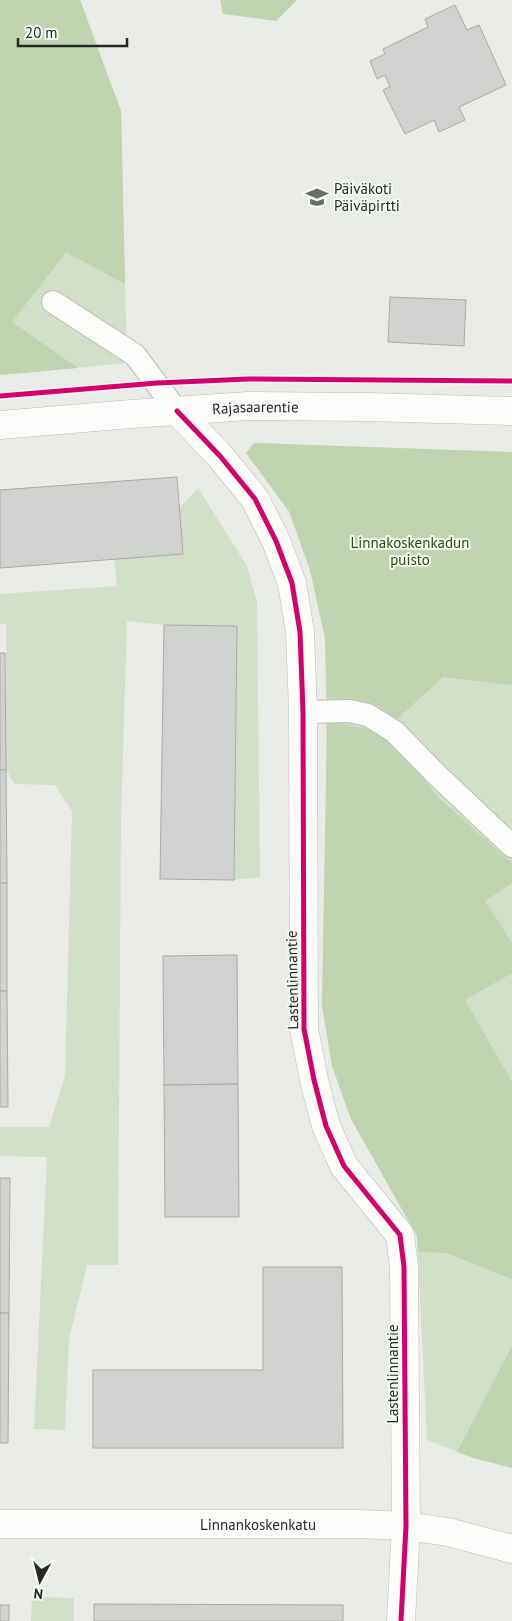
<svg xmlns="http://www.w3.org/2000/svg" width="512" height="1621" viewBox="0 0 512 1621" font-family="'PT Sans',sans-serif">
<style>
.green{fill:#d2dfc9}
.forest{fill:#c1d4b2}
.building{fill:#d1d3d0;stroke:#aaaca8}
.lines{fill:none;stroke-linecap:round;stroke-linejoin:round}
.lane-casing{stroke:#bbbdba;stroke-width:24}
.street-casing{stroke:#bbbdba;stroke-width:29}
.primary-casing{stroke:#bbbdba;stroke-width:29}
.lane{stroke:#fcfcfb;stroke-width:22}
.street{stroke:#fcfcfb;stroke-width:28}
.primary{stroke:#fcfcfb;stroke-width:28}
.cycleway-casing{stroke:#f5faf2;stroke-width:8}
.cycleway{stroke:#d6006c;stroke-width:5}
.labels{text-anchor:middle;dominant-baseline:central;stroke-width:4;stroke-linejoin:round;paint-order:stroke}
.poi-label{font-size:15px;fill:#262825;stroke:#f5faf2;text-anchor:start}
.street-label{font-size:15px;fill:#262825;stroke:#f5faf2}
.park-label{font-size:15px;fill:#2c490a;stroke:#f5faf2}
</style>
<rect width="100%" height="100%" fill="#e9ebe7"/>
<g class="green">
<polygon points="0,0 80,0 121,111 127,363 0,375"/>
<polygon points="254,443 512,452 512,1468 474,1458 427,1440 417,1236 351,1119 332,1066 322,1005 327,764 325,638 310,570 289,512 246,453"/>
<polygon points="198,488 247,566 257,602 260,877 234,880 237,626 164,625 127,621 121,820 118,1265 87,1265 69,1339 65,1430 34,1429 47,1157 0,1156 0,1127 49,1127 65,1076 72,811 55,785 15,784 6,770 6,624 0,624 0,594 117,586 114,559 182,554 179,508"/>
<polygon points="32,1597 74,1598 74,1621 31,1621"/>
</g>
<g class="forest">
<polygon points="0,0 80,0 121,111 125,284 66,252 12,322 78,368 0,375"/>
<polygon points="220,0 297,0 276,21 223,14"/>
<polygon points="254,443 512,452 512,685 443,677 397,719 374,703 327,698 325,638 310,570 289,511 246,453"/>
<polygon points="327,721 372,730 401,750 437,796 512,863 512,883 485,901 512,943 512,973 465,1000 512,1082 512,1279 447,1253 418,1252 417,1236 351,1119 332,1066 322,1005"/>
<polygon points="512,1346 512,1468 474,1458 457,1452"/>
</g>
<g class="building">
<polygon points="455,5 467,30 479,25 506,85 459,107 465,120 439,132 434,120 405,134 383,90 390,87 385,75 377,79 370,61 385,54 383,49 428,27 425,19"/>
<polygon points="390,297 466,300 464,346 388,342"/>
<polygon points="177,477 183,554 0,568 0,490"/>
<polygon points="164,625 237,626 234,880 160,879"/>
<polygon points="0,653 5,653 6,770 0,770"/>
<polygon points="0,770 6,770 7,883 0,883"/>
<rect x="0" y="883" width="7" height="108"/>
<polygon points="237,955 238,1084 164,1085 163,956"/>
<polygon points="0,991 7,991 8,1107 0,1107"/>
<polygon points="238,1084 239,1217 165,1217 164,1085"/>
<polygon points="0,1178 10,1178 9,1313 0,1313"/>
<polygon points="263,1267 342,1267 343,1448 93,1448 93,1370 263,1370"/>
<polygon points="0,1313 9,1313 8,1443 0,1443"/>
<polygon points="94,1604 343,1605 343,1621 94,1621"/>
<rect x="0" y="1605" width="9" height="16"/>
</g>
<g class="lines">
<g class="lane-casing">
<g id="lane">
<polyline points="53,302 135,355 177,411"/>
<polyline points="303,712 349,711 368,715 395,732 435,773 512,846"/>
</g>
</g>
<g class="street-casing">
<g id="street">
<polyline points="177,411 220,456 255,499 276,541 292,583 300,632 303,712 304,1029 314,1080 326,1126 344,1166 400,1235 404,1267 406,1526 401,1621"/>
<path id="s1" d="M0,425L131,414L248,406L368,407L512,411"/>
</g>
</g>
<g class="primary-casing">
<g id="primary">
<path id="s2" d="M0,1524H358L406,1526L448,1532L512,1549"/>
</g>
</g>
<use href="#lane" class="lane"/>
<use href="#street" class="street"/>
<use href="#primary" class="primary"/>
<g class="cycleway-casing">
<g id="cycleway">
<polyline points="0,396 157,383 248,379 512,381"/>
<polyline points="177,411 220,456 255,499 276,541 292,583 300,632 303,712 304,1029 314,1080 326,1126 344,1166 400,1235 404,1267 406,1526 401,1621"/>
</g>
</g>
<use href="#cycleway" class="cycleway"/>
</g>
<defs>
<g id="school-bare" transform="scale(1.725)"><path d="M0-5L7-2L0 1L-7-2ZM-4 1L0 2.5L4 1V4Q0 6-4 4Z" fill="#6a6c69" stroke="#f5faf2" stroke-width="2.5" paint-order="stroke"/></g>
</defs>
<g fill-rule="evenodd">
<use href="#school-bare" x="317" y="197"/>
</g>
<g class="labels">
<g class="poi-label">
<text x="334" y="188">Päiväkoti<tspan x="334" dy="17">Päiväpirtti</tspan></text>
</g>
<g class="street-label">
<text stroke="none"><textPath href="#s1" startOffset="256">Rajasaarentie</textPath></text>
<text transform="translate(292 980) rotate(-91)">Lastenlinnantie</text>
<text transform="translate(392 1374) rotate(-90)">Lastenlinnantie</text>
<text stroke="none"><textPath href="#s2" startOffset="258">Linnankoskenkatu</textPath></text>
</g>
<g class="park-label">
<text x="410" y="542">Linnakoskenkadun<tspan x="410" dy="17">puisto</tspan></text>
</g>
</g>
<g transform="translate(40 1581) rotate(187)" stroke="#f5faf2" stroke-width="4" paint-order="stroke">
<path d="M0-4L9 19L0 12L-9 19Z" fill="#262825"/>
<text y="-8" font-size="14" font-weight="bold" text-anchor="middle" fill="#262825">N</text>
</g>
<path d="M18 38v8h109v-8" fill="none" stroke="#262825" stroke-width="2.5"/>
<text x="25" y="38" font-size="15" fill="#262825" stroke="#f5faf2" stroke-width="4" paint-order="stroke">20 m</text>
</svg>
